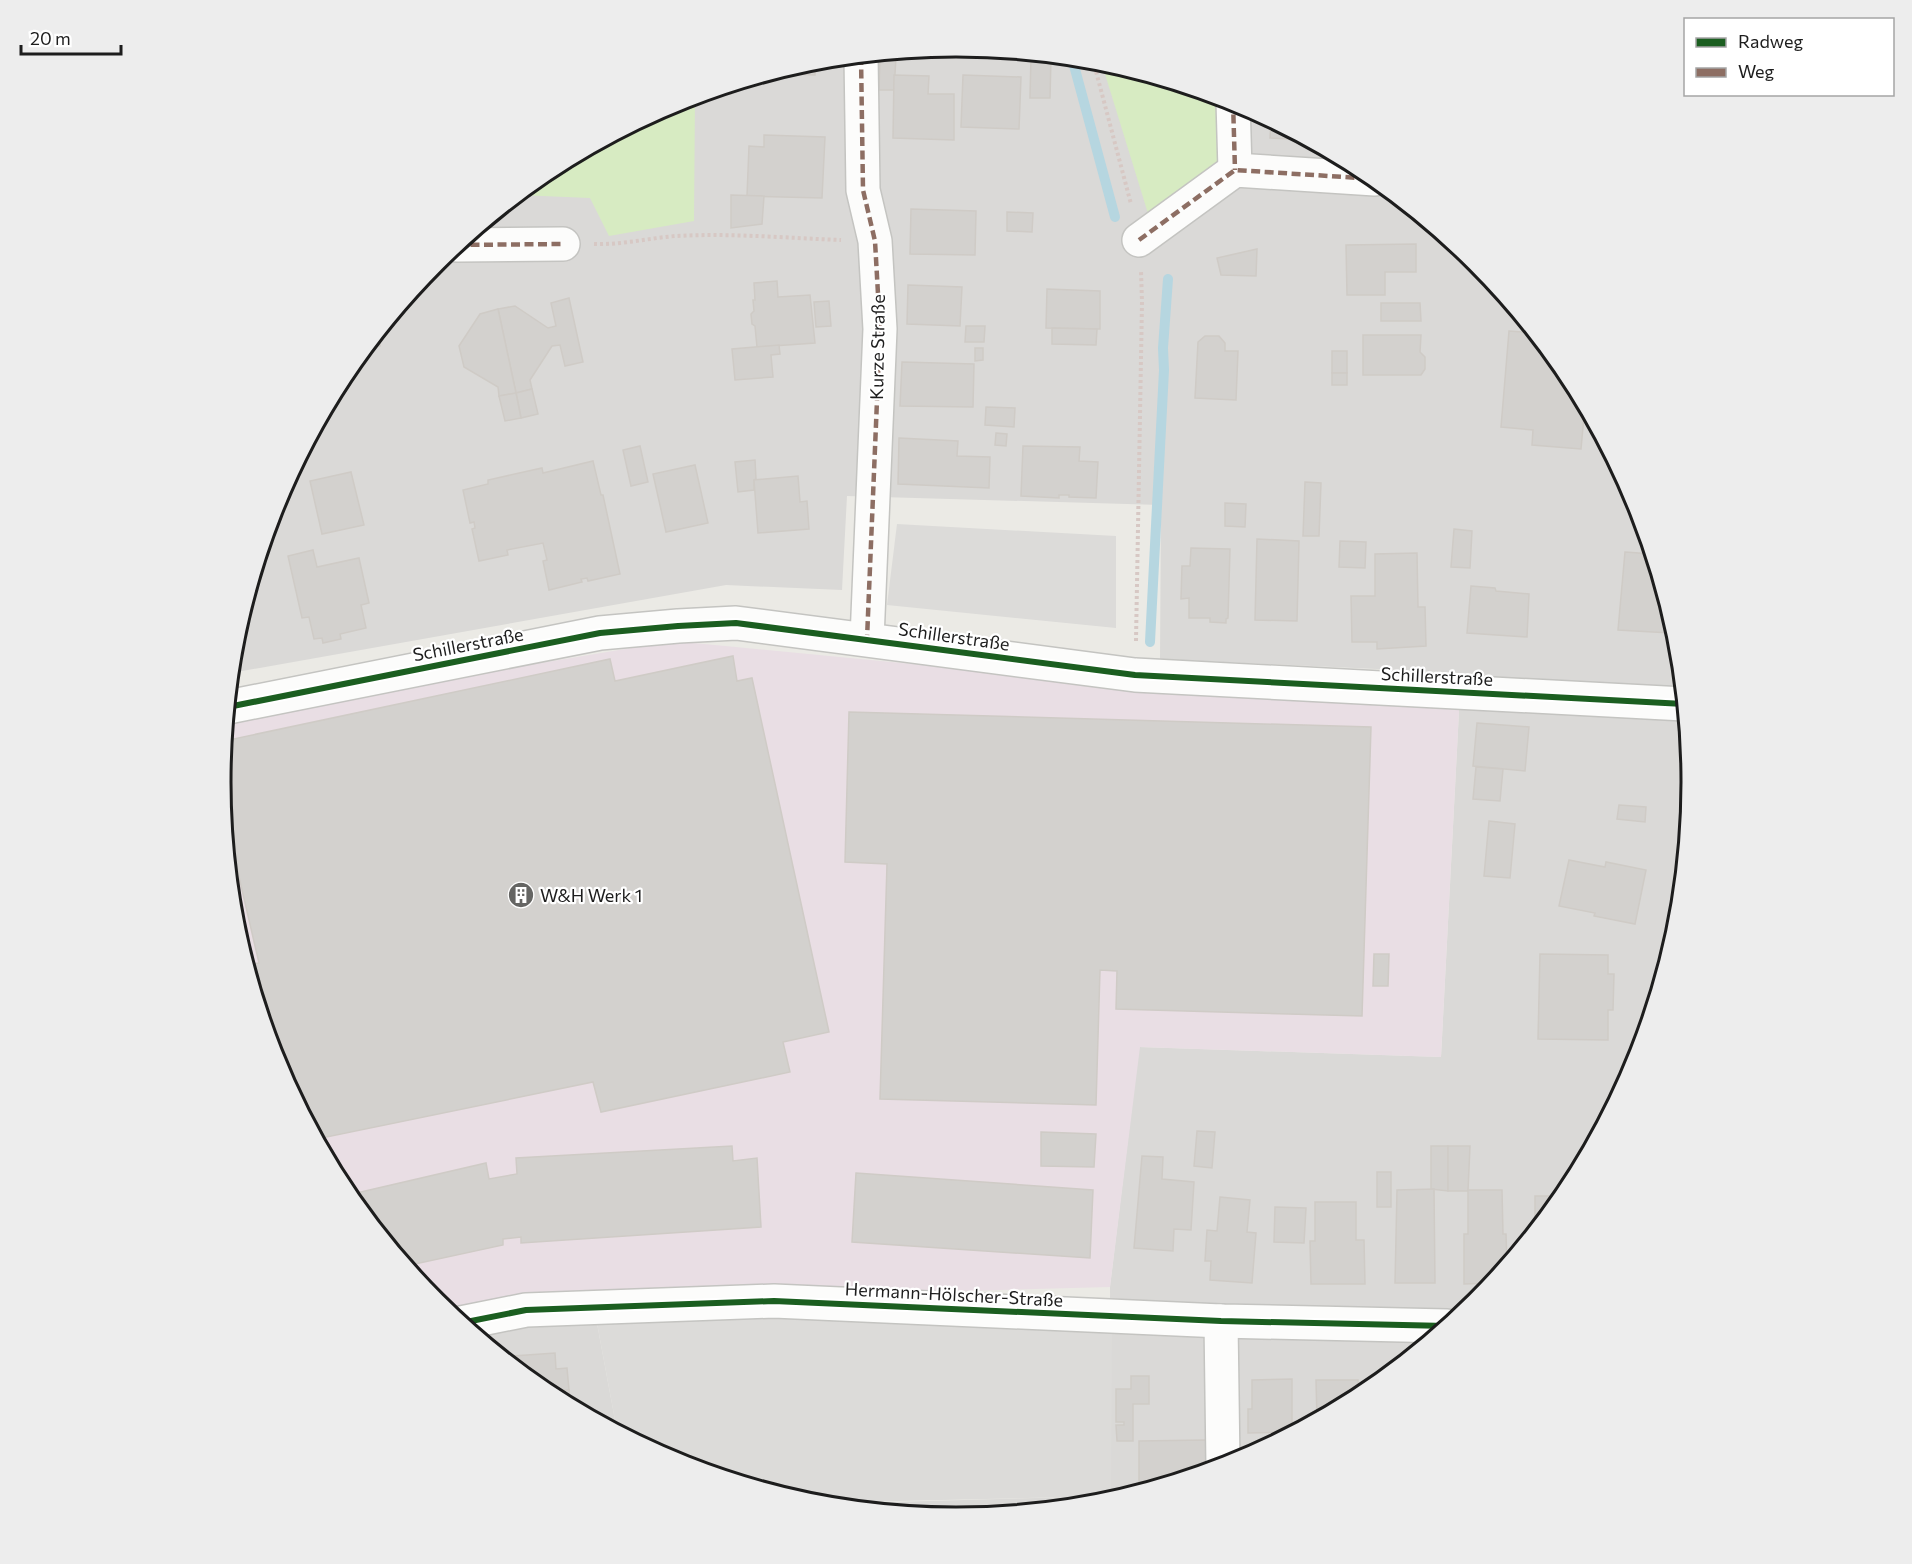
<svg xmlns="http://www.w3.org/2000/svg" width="1912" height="1564" viewBox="0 0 1912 1564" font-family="Commissioner,sans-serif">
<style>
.residential{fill:#dad9d7}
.industrial{fill:#e9dee4}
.grass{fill:#d7ebc2}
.parking{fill:#dcdbd9}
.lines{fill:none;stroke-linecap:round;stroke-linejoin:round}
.stream{stroke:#b6d6e0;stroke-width:10}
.building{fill:#d3d1ce;stroke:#cfcbc6;stroke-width:1.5}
.minor-casing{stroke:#c4c4c1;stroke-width:36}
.path{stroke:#d7c8c4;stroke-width:4;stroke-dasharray:3 3;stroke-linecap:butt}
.minor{stroke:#fcfcfb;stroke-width:33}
.quiet{stroke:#8d6e63;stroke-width:4.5;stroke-dasharray:9 4.5;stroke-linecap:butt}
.cycleway-casing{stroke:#fff;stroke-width:10}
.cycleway{stroke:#1b5e20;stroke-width:6}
.labels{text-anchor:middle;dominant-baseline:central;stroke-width:4.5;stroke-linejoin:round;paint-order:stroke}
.street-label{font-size:18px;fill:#1d1d1d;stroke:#fff}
.poi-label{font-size:18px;fill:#1d1d1d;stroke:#fff;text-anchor:start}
.rim{fill:none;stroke:#1d1d1d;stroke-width:3}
</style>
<rect width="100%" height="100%" fill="#ebeae5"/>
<g class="residential">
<polygon points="956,47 1100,61 1238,103 1365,171 1476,262 1568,374 1636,501 1677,639 1691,782 1677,926 1635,1064 1567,1191 1476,1302 1364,1394 1237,1462 1099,1503 956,1517 819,1504 1111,1496 1110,1287 1139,1047 1441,1057 1461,673 1160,659 1161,505 847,496 842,590 726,585 231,673 235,638 277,500 345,373 436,262 548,170 675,102 813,61"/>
<polygon points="596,1318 617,1431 547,1393 475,1334 516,1327"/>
</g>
<polygon class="industrial" points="673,641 1172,689 1461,673 1441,1057 1140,1047 1110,1287 529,1302 455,1318 436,1302 344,1190 276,1063 235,925 221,782 227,721 378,690"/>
<g class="grass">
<polygon points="1101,61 1223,98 1225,165 1150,220"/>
<polygon points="695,96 694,221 609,236 590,198 518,195 548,170 675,102"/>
</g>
<g class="parking">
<polygon points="897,524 1116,536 1116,628 887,605"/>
<polygon points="776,1311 1112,1324 1111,1496 812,1503 674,1461 617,1431 596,1318"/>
</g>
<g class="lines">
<g class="stream">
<polyline points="1072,58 1115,217"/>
<polyline points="1150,642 1164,370 1163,348 1168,279"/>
</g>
</g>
<g class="building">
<polygon points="1031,56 1051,57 1050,98 1030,98"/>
<polygon points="880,57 896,57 894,90 879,90"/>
<polygon points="815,60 815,75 770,73 813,61"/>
<polygon points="894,75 929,76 928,94 954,94 954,140 893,138"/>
<polygon points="963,75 1021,77 1019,129 961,127"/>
<polygon points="732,85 731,94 706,93"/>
<polygon points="1271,120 1306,139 1306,140 1270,138"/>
<polygon points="764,135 825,137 822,198 747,196 749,146 764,147"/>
<polygon points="731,195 764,196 762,224 731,228"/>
<polygon points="911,209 976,211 975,255 910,254"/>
<polygon points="1007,212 1033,213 1032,232 1007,231"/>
<polygon points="1416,244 1416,272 1385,272 1385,295 1347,295 1346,245"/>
<polygon points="1257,249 1256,276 1221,275 1217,258"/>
<polygon points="777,281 778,297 810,295 815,343 757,347 755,326 752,324 751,314 754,311 753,300 755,300 754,283"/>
<polygon points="908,285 962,287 960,326 907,324"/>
<polygon points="1047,289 1100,291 1100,329 1046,328"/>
<polygon points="569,298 583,362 565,366 560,345 552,346 530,380 532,389 516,393 498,309 515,306 548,328 556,326 551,303"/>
<polygon points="829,301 831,326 816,327 814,302"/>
<polygon points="1381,303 1420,303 1421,321 1381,321"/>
<polygon points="498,309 516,393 499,396 498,387 464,367 459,346 480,314"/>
<polygon points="966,326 985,326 984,342 965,342"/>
<polygon points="1052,328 1097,329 1096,345 1052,344"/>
<polygon points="380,330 380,346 367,345"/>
<polygon points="1509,331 1534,333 1568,374 1585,405 1581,449 1532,445 1533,430 1501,427"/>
<polygon points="1363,335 1421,335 1420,352 1425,357 1425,369 1421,375 1363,375"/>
<polygon points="1205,336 1219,336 1225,343 1225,351 1238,351 1236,400 1195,398 1198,342"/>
<polygon points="779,345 780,354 771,355 773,377 735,380 732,349"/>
<polygon points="975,348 983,348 983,360 975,361"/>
<rect x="1332" y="351" width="15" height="22"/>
<polygon points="902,362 974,364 973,407 900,406"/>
<rect x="1332" y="373" width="15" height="12"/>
<polygon points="532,389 538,414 521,418 516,393"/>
<polygon points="516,393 521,418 505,421 499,396"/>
<polygon points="986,407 1015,408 1014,427 985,425"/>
<polygon points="996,433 1007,434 1006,446 995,445"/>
<polygon points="899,438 958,441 957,456 990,457 989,488 898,484"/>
<polygon points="640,446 648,482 631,486 623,450"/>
<polygon points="1023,446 1080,447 1079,461 1098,462 1096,498 1069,497 1069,495 1059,495 1059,498 1021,496"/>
<polygon points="755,460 756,479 754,480 754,490 738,492 735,462"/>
<polygon points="593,461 601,495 603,495 620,574 588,581 587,578 581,579 582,582 549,590 543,561 547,560 543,543 507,550 508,555 479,561 472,529 475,528 474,522 470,523 463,490 488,484 488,480 542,468 543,473"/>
<polygon points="695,465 708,523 666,532 653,474"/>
<polygon points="351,472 364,525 322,534 310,481"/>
<polygon points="798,476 800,502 807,501 809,529 758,533 754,480"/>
<polygon points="1305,482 1321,483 1319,536 1303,536"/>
<polygon points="1225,503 1246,504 1245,527 1225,526"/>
<polygon points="1454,529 1472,531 1470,568 1451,567"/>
<polygon points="1257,539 1299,541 1297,621 1255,620"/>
<polygon points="1340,541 1366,542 1365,568 1339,567"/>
<polygon points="1191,548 1230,549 1228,618 1226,619 1226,623 1210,622 1210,618 1189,618 1189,598 1181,599 1182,566 1190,566"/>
<polygon points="313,550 317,567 359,558 369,603 361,605 366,628 340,634 341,639 323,643 322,638 314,639 309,617 302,618 288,556"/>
<polygon points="1625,552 1652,554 1671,619 1670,633 1618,630"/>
<polygon points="1417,553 1418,607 1425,607 1426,646 1377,649 1377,642 1352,642 1351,596 1375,596 1375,554"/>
<polygon points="1471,586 1495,588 1496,591 1529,594 1527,637 1467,633"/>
<polygon points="733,656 737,681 752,678 829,1032 783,1042 790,1072 601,1112 593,1082 317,1139 276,1063 247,965 259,963 223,808 221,782 224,741 610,659 615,681"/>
<polygon points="849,712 1371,727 1362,1016 1116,1009 1117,971 1100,970 1096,1105 880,1099 887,864 845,862"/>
<polygon points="1477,723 1529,727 1525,771 1473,766"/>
<polygon points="1476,767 1503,769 1500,801 1473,799"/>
<polygon points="1619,805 1646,807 1645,822 1617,819"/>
<polygon points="1489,821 1515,824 1510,878 1484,876"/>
<polygon points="1569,860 1605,867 1606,862 1646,870 1635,924 1594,916 1595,913 1559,906"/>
<polygon points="1374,954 1389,954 1388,986 1373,986"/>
<polygon points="1540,954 1608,955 1608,974 1614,974 1613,1010 1608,1010 1608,1040 1538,1039"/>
<polygon points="1197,1131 1215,1132 1212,1168 1194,1166"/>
<polygon points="1041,1132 1096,1134 1094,1167 1041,1166"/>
<polygon points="732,1146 733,1161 757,1158 761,1227 521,1243 521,1237 503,1239 503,1245 406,1266 348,1195 486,1163 489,1179 517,1174 516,1158"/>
<polygon points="1431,1146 1448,1146 1448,1191 1431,1189"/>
<polygon points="1448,1146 1470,1146 1468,1191 1448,1191"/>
<polygon points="1142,1156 1163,1157 1162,1179 1194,1182 1191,1230 1174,1229 1173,1251 1134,1248"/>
<rect x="1377" y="1172" width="14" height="35"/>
<polygon points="856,1173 1093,1190 1090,1258 852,1242"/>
<polygon points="1434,1189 1435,1283 1395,1283 1397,1190"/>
<polygon points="1468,1190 1502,1190 1503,1234 1506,1234 1507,1265 1491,1283 1464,1284 1464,1234 1468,1234"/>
<polygon points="1535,1196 1563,1196 1535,1230"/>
<polygon points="1220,1197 1250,1200 1247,1232 1256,1233 1252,1283 1210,1280 1211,1261 1205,1261 1207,1230 1217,1231"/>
<polygon points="1315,1202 1356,1202 1356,1240 1364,1240 1365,1284 1311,1284 1310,1241 1315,1241"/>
<polygon points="1275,1207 1306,1208 1304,1243 1274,1242"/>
<polygon points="555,1353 556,1369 567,1368 569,1390 545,1392 514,1366 513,1356"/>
<polygon points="1131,1376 1149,1376 1149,1404 1133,1404 1133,1441 1117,1441 1116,1425 1124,1425 1124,1422 1116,1422 1116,1389 1131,1389"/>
<polygon points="1292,1379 1292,1432 1248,1433 1248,1409 1252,1409 1252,1380"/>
<polygon points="1316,1380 1358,1380 1358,1397 1317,1419"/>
<polygon points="569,1390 570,1406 545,1392"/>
<polygon points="1206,1440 1206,1471 1158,1486 1139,1486 1139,1441"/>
</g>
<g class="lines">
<g class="minor-casing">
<g id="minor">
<polyline points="861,56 863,190 875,241 880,329 867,639"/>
<polyline points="1233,101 1235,170"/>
<polyline points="1139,240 1235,170 1375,179"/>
<polyline points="457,245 563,244"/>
<polyline points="228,707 600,633 678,626 736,623 1135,675 1684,704"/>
<polyline points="1221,1321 1223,1466"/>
<polyline points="461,1323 526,1310 774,1301 1221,1321 1447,1326"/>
</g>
</g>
<g class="path">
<polyline points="1093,60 1131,204"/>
<path d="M594,244C622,245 649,238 676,236C731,233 787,238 841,240"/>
<polyline points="1136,641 1142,302 1141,271"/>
</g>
<use href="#minor" class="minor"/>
<g class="quiet">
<polyline points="861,56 863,190 875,241 880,329 867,639"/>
<polyline points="1233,101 1235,170"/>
<polyline points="1139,240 1235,170 1375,179"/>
<polyline points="457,245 563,244"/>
</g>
<g class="cycleway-casing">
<g id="cycleway">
<polyline points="228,707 600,633 678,626 736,623 1135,675 1684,704"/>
<polyline points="461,1323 526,1310 774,1301 1221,1321 1447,1326"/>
</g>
</g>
<use href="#cycleway" class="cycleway"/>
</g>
<defs>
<g id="building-disc" transform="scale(1.35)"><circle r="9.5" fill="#656563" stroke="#fff"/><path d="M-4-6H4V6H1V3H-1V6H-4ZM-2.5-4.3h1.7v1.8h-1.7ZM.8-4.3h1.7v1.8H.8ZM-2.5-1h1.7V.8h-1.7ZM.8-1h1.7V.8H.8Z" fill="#fff"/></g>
</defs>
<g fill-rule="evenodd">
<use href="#building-disc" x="521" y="895"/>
</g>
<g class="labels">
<g class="street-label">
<text transform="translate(877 347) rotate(-89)">Kurze Straße</text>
<text transform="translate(954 636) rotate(8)">Schillerstraße</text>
<text transform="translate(468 644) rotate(-11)">Schillerstraße</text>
<text transform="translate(1437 676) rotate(3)">Schillerstraße</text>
<text transform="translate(954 1294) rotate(3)">Hermann-Hölscher-Straße</text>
</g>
<g class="poi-label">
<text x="540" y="895">W&amp;H Werk 1</text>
</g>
</g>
<path d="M0 0H1912V1564H0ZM231 782a725 725 0 1 1 1450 0a725 725 0 1 1-1450 0Z" fill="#ededed" fill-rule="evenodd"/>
<path class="rim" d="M231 782a725 725 0 1 1 1450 0a725 725 0 1 1-1450 0Z"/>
<rect x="1684" y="18" width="210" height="78" fill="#ffffff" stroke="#a5a5a5" stroke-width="1.5"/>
<rect x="1696" y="38" width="30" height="9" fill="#1b5e20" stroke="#a5a5a5" stroke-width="1.5"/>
<text x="1738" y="48" font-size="18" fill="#1d1d1d">Radweg</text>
<rect x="1696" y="68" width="30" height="9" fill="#8d6e63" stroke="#a5a5a5" stroke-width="1.5"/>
<text x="1738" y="78" font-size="18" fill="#1d1d1d">Weg</text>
<path d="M21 45v9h100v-9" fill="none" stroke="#1d1d1d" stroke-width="3"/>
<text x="30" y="45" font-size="18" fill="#1d1d1d" stroke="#ffffff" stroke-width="4.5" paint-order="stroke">20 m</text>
</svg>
